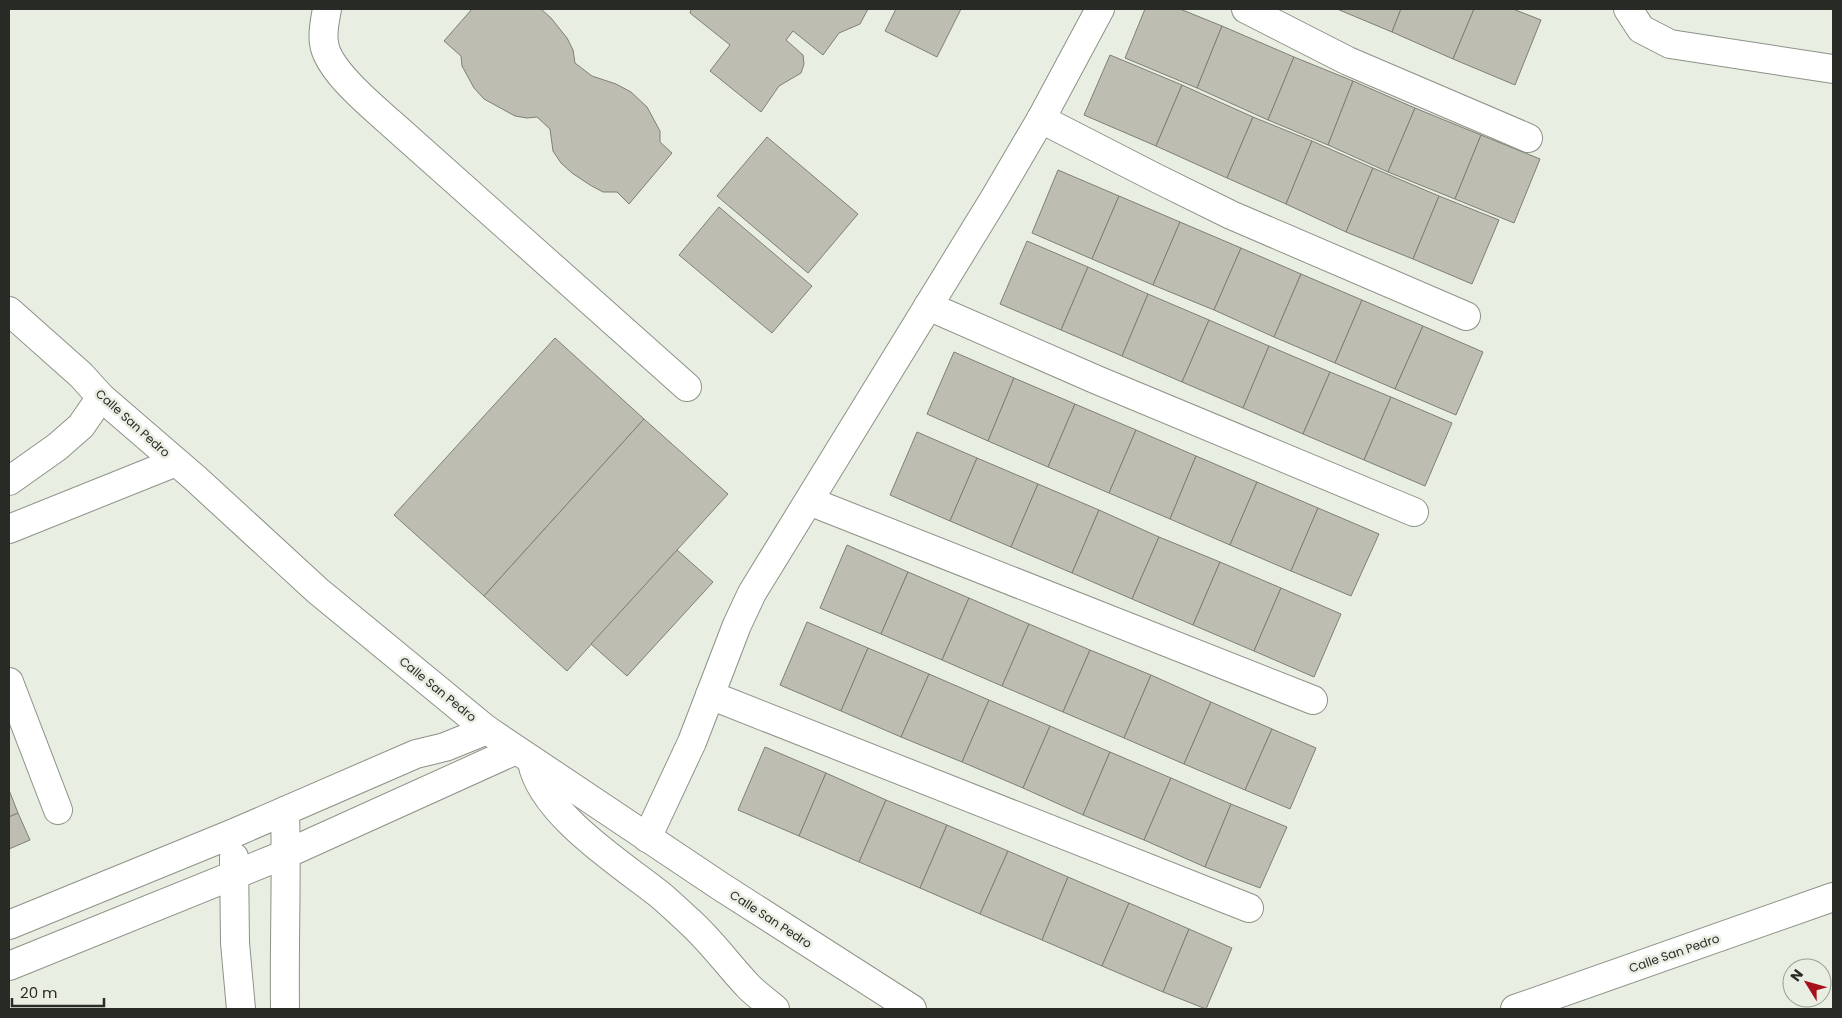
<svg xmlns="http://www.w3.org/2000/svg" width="1842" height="1018" viewBox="0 0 1842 1018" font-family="Poppins,sans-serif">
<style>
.building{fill:#bdbdb2;stroke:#7f7f75}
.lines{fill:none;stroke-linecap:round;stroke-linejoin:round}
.minor-casing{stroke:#8c9287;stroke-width:30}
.minor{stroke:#fff;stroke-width:28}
.labels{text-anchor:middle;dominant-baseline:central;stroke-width:5;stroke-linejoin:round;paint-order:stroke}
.street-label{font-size:12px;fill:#282a26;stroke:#e9eee3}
</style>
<rect width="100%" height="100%" fill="#e9eee3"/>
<g class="building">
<polygon points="472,9 541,9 551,18 567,38 573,50 575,63 592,76 616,84 631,92 647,107 660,131 660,142 672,153 629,204 617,192 603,192 590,185 572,173 561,163 553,151 550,129 537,117 527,118 515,116 484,99 474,88 462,66 461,56 444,41"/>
<polygon points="691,9 868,9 860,24 839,33 823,55 793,31 786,40 803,55 804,64 801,73 779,86 761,112 710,71 730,45 690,13"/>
<polygon points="896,9 961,9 937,57 885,31"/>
<polygon points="1145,9 1180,9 1222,26 1197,88 1125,58"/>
<polygon points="1337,9 1401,9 1392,32"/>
<polygon points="1401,9 1474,9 1453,59 1392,32"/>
<polygon points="1474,9 1513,9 1541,20 1515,85 1453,59"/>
<polygon points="1222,26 1294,57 1268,120 1197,88"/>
<polygon points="1110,55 1182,85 1156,146 1084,115"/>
<polygon points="1294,57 1353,81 1328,145 1268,120"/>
<polygon points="1353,81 1415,108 1388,172 1328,145"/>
<polygon points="1182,85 1253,117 1227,178 1156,146"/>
<polygon points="1415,108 1481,135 1455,199 1388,172"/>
<polygon points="1253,117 1312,141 1286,204 1227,178"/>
<polygon points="1481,135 1540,159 1514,223 1455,199"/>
<polygon points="767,137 858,214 808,273 717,196"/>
<polygon points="1312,141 1373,168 1346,232 1286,204"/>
<polygon points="1373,168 1439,196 1413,259 1346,232"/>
<polygon points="1058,170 1119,196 1092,259 1032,233"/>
<polygon points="1119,196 1180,222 1153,285 1092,259"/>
<polygon points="1439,196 1499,220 1472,284 1413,259"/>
<polygon points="719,207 812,286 772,333 679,255"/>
<polygon points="1180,222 1241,248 1214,310 1153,285"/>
<polygon points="1027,241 1088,267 1061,330 1000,304"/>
<polygon points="1241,248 1301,274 1274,337 1214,310"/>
<polygon points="1088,267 1148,294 1122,356 1061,330"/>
<polygon points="1301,274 1362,300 1335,363 1274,337"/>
<polygon points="1148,294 1209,320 1182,382 1122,356"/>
<polygon points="1362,300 1423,326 1395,389 1335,363"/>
<polygon points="1209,320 1269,346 1243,408 1182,382"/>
<polygon points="1423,326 1483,352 1456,415 1395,389"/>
<polygon points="555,338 644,419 484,596 394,515"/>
<polygon points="1269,346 1330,372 1303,434 1243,408"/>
<polygon points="954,352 1014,378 988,441 927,414"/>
<polygon points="1330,372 1391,397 1364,460 1303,434"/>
<polygon points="1014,378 1075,404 1048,467 988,441"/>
<polygon points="1391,397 1452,423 1425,486 1364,460"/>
<polygon points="1075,404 1136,430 1109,493 1048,467"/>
<polygon points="644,419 728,494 567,671 484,596"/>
<polygon points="1136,430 1196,456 1170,519 1109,493"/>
<polygon points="917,432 977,458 950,521 890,495"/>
<polygon points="1196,456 1257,482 1230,545 1170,519"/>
<polygon points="977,458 1038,484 1011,547 950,521"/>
<polygon points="1257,482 1318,508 1291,571 1230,545"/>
<polygon points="1038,484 1099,510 1072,573 1011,547"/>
<polygon points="1318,508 1379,534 1351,596 1291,571"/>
<polygon points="1099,510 1159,537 1132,599 1072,573"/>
<polygon points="1159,537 1220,562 1193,625 1132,599"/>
<polygon points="847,545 908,572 881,634 820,608"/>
<polygon points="677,550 713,582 627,676 591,644"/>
<polygon points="1220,562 1281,588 1254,651 1193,625"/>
<polygon points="908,572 969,598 942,660 881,634"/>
<polygon points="1281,588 1341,614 1314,677 1254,651"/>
<polygon points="969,598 1029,624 1002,686 942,660"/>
<polygon points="807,622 868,648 841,711 780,685"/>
<polygon points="1029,624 1090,650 1063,712 1002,686"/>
<polygon points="868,648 929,674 901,737 841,711"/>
<polygon points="1090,650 1151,675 1124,738 1063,712"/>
<polygon points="929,674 989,700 962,762 901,737"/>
<polygon points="1151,675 1211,702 1184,764 1124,738"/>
<polygon points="989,700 1050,726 1023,788 962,762"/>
<polygon points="1211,702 1272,729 1245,790 1184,764"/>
<polygon points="1050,726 1110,752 1083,815 1023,788"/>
<polygon points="1272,729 1316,748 1290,809 1245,790"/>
<polygon points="765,747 826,773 799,836 738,810"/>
<polygon points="1110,752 1171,778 1144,840 1083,815"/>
<polygon points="826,773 886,800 859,862 799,836"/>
<polygon points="1171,778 1231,804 1205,867 1144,840"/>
<polygon points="9,790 18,813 9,817"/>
<polygon points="886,800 947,825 920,888 859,862"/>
<polygon points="1231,804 1287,827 1260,888 1205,867"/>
<polygon points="18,813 30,840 9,849 9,817"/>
<polygon points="947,825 1008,851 980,914 920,888"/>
<polygon points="1008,851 1068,877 1042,940 980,914"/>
<polygon points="1068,877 1129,903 1102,966 1042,940"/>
<polygon points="1129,903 1189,929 1163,992 1102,966"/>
<polygon points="1189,929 1232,948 1206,1009 1163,992"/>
</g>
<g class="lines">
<g class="minor-casing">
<g id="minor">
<path d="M327,9C325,20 322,32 324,43C327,70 373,107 393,125L687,387"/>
<polyline points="1246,9 1348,61 1528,138"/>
<polyline points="1628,9 1641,29 1670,44 1833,69"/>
<polyline points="1041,119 1156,178 1231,215 1466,316"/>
<polyline points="928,306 1097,380 1414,512"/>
<polyline points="9,311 81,375 101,397 195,478 318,591 487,730 720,886 912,1009"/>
<polyline points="9,481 57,447 81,426 101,397"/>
<polyline points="809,501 1313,700"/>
<polyline points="9,529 176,462"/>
<polyline points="9,682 58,810"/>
<polyline points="710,695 1249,908"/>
<path d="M532,762C541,813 621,864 659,894C670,903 680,913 690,922C712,942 729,966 749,987C757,995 767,1002 775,1009"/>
<polyline points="647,838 692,742 737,625 752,593 994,199 1041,119 1100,9"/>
<polyline points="234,857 235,943 241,1009"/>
<polyline points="9,925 234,833 416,754 445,747 487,730"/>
<polyline points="9,966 286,854 516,750"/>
<path d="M285,1009C284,943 287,877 285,811"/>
<polyline points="1515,1009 1833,897"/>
</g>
</g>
<use href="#minor" class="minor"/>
</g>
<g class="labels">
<g class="street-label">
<text transform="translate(133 423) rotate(42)">Calle San Pedro</text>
<text transform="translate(438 689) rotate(39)">Calle San Pedro</text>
<text transform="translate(771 919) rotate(33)">Calle San Pedro</text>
<text transform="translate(1674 953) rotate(-19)">Calle San Pedro</text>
</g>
</g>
<rect width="1842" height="1018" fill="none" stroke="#282a26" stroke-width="20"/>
<g transform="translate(1807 983) rotate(307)"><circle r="24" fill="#e9eee3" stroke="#9ca097"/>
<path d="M0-4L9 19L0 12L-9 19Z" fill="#a7101a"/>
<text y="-8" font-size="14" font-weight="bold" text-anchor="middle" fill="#282a26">N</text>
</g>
<path d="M12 998v8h92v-8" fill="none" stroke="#282a26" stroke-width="2.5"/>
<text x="20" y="998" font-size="15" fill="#282a26" stroke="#e9eee3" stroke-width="4" paint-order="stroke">20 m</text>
</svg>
